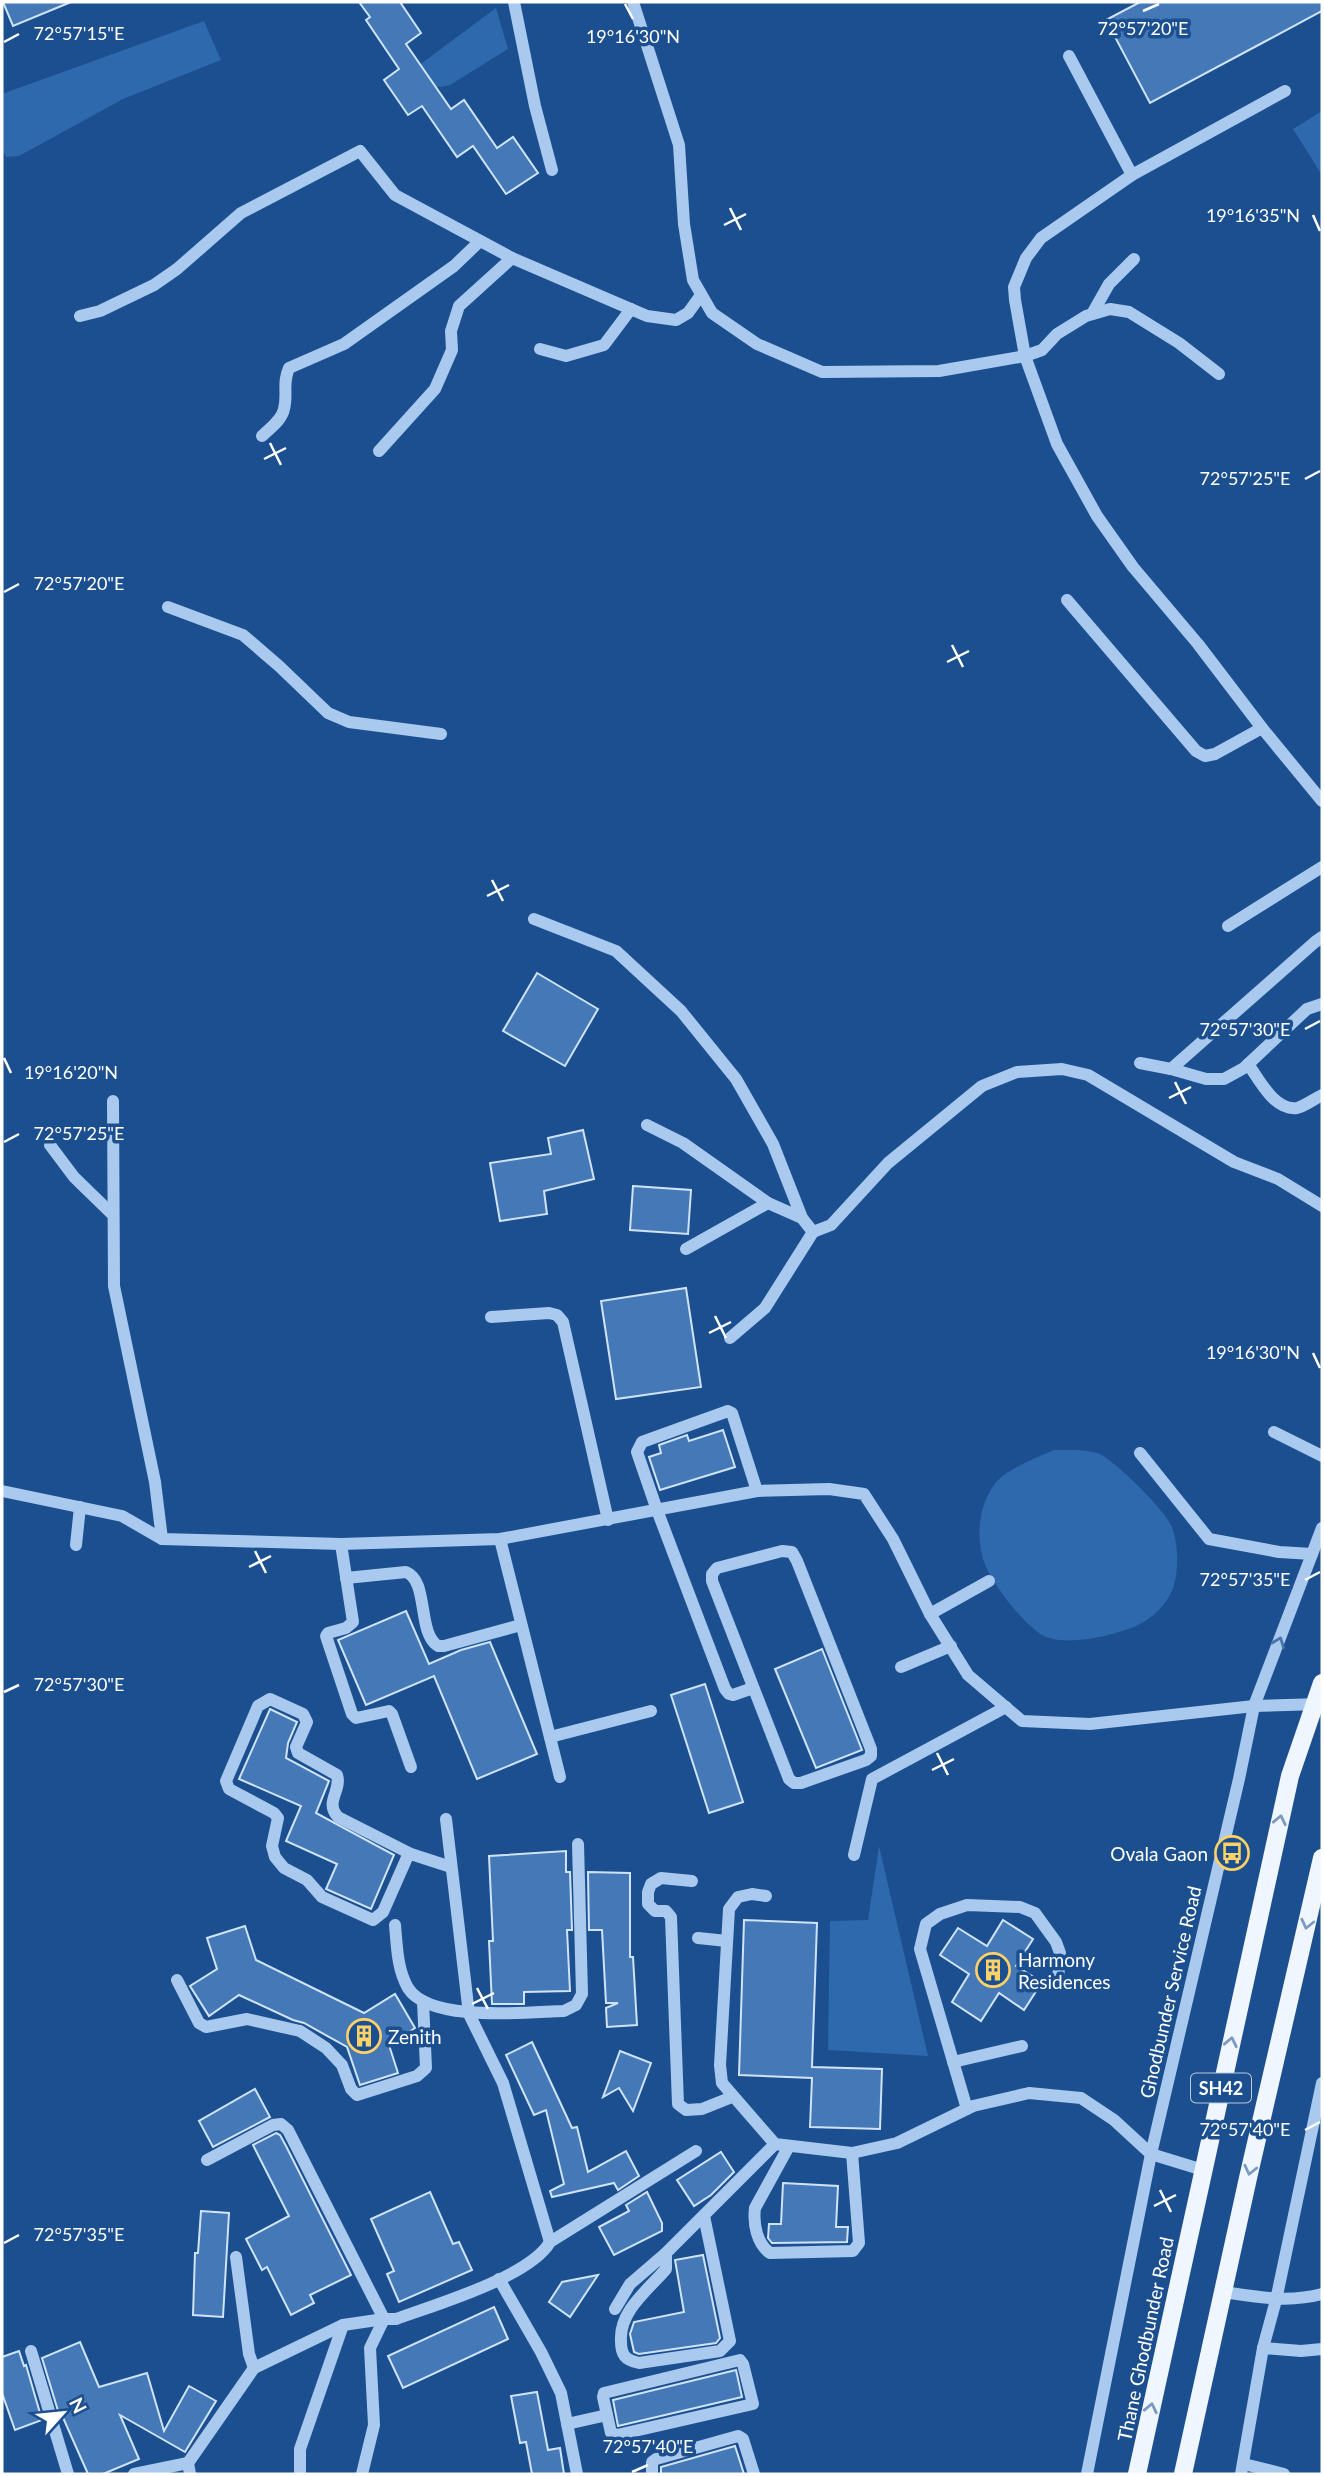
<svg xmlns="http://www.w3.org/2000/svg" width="1324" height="2476" viewBox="0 0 1324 2476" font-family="Lato,sans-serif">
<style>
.green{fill:#2e69ad}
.building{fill:#4478b7;stroke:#cfe3fa;stroke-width:2}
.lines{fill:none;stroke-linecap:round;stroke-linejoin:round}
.minor{stroke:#a9c9ee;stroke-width:12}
.major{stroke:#f0f6ff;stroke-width:18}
.oneway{stroke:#4674ac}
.oneway2{stroke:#7b9ac1}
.ticks{fill:none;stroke:#fff;stroke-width:2.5}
.labels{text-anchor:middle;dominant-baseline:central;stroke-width:7;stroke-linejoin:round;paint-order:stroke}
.shield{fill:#1b4f8f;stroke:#bbcadd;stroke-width:2}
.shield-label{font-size:18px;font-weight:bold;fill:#fff}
.poi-label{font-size:19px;fill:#fff;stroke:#1b4f8f;text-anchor:start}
.street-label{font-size:19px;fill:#fff;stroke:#1b4f8f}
.ticks-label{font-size:18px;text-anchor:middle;fill:#fff;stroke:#1b4f8f;stroke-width:7;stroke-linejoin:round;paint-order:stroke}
</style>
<rect width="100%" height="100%" fill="#1b4f8f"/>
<g class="green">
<polygon points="496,8 508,49 450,85 441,87 433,86 418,66"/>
<polygon points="204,21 221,60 123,99 19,156 6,157 2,148 2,94"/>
<polygon points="1322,111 1322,175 1293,129"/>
<path d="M1054,1450C1068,1450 1084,1449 1097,1453C1113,1458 1166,1511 1172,1527C1178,1544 1179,1567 1174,1585C1170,1600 1155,1617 1140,1624C1118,1635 1065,1648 1042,1635C1023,1624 986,1577 982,1555C976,1529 980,1501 998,1480C1010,1468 1038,1457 1054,1450Z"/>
<polygon points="879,1846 928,2056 828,2050 830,1921 868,1920"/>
</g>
<g class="building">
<polygon points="3,2 71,2 13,26"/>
<polygon points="359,2 400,2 421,33 406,44 451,109 464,100 497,148 513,137 538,173 506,194 473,146 457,157 422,106 408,115 384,80 399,69 366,20 370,17"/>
<polygon points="1140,2 1322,2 1322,11 1150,103 1106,20"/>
<polygon points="537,973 598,1009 565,1066 503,1031"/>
<polygon points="583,1130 594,1179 544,1191 547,1214 500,1221 490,1163 551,1154 548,1138"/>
<polygon points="633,1186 691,1190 688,1234 630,1230"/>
<polygon points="686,1288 701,1387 616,1399 601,1301"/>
<polygon points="723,1430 735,1467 660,1490 649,1457 661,1453 659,1445 687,1435 689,1441"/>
<polygon points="406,1611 429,1664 461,1650 490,1642 537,1754 477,1779 434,1676 366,1705 338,1640"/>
<polygon points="822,1649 862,1750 816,1768 775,1669"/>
<polygon points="705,1684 743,1802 709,1813 671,1695"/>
<polygon points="270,1709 297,1722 288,1743 286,1758 329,1781 316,1813 394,1855 371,1909 326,1889 337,1864 286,1841 301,1806 239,1779"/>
<polygon points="566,1851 566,1872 570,1872 572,1930 567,1930 570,1991 524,1992 524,2004 492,2004 489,1941 493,1941 489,1856"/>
<polygon points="588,1872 630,1873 630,1957 633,1957 637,2025 607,2027 606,2008 618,2003 606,2003 602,1930 589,1930"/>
<polygon points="744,1920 817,1923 812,2067 882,2069 880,2129 810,2127 812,2078 739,2075"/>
<polygon points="1003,1920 1033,1939 1016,1966 1042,1982 1024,2010 999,1993 981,2021 952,2002 969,1974 940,1955 958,1928 987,1946"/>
<polygon points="245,1926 256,1960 364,2013 395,1994 415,2028 389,2045 398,2073 360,2085 347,2047 304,2023 293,2020 239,1995 209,2016 190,1986 217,1969 207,1938"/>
<polygon points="532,2042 572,2128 577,2127 588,2172 626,2151 639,2176 618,2190 614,2183 552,2197 550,2191 564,2184 546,2110 534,2115 506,2055"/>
<polygon points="620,2051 651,2063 633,2111 619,2088 603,2097"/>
<polygon points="255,2089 270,2117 213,2147 199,2121"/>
<polygon points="276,2133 280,2135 286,2146 351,2275 310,2295 314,2303 291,2315 267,2267 262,2270 246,2239 289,2216 253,2145"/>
<polygon points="721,2152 734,2172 711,2195 694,2206 677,2180"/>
<polygon points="783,2183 838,2186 836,2227 848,2227 847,2242 772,2243 768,2238 769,2224 781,2224"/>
<polygon points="430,2192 453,2244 459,2242 472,2270 399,2302 387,2274 394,2271 371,2219"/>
<polygon points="647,2192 662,2223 662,2231 614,2255 599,2227 629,2211 626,2205"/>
<polygon points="201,2211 229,2213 223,2317 193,2315 195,2253 198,2253"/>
<polygon points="703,2255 720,2338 716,2343 639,2354 634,2352 630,2334 634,2322 684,2312 675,2260"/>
<polygon points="598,2275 570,2317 549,2302 562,2282"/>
<polygon points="494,2307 508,2339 403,2388 388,2356"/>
<polygon points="80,2342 99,2387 147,2373 164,2431 189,2386 216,2401 185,2452 120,2415 139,2459 103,2474 88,2474 61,2413 59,2414 42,2358"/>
<polygon points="19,2351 24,2366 26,2365 42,2420 15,2430 2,2393 2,2357"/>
<polygon points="736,2370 742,2397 618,2426 613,2400"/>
<polygon points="537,2392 548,2450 560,2448 564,2474 532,2474 526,2442 520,2443 511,2396"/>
<polygon points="735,2446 744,2474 661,2474 661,2467"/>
</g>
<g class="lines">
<g class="minor">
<polyline points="514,2 535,106 552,170"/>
<polyline points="633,2 679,145 684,224 693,280 712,313 757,344 822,372 939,371 1025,356 1042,350 1057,334 1086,316 1110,309 1129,312 1179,343 1219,374"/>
<polyline points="1069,56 1132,175"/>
<polyline points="1285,91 1132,175 1041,238 1026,258 1014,287 1015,300 1025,356 1057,444 1097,516 1133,567 1198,644 1262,728 1322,801"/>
<polyline points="1092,314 1109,284 1134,259"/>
<polyline points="80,316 100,311 154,285 177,269 241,213 360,151 395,195 512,258 647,316 676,320 688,313 701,295"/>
<polyline points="540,349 566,356 604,345 631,309"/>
<path d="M262,436C270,428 282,420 284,409C288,393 282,384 289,368L344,344L454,266L480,241"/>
<polyline points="379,451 435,389 452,350 451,331 459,306 512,258"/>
<polyline points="1067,600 1196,751 1205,756 1215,754 1262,728"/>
<polyline points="168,607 243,635 279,666 328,713 349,722 441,734"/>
<polyline points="534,919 616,951 681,1011 736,1079 773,1144 802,1218 813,1232 831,1225 888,1163 982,1086 1017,1072 1062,1069 1088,1075 1234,1162 1278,1179 1322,1206"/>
<polyline points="1228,926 1322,867"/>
<polyline points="1140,1063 1171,1069 1315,942 1322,937"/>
<path d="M1248,1064C1259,1079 1274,1111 1297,1108C1305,1106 1314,1099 1322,1095"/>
<polyline points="1171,1069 1206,1079 1224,1079 1244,1068 1307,1009 1322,1004"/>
<polyline points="113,1101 114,1286 155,1482 162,1539"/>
<polyline points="647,1125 683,1143 768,1203 802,1218"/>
<polyline points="50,1145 74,1177 113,1215"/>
<polyline points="686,1249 768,1203"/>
<polyline points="491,1317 549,1313 557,1315 563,1322 608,1520"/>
<polyline points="730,1338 765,1308 813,1232"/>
<polyline points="1274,1432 1322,1456"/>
<polyline points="1140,1453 1209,1539 1279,1552 1312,1554"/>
<polyline points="2,1491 122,1516 162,1539 341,1544 500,1539 757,1491 829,1489 864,1494 893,1539 930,1614 968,1675 1022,1721 1090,1724 1254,1706 1320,1704"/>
<polyline points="500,1539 560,1777"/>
<polyline points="341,1544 353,1622 346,1628 328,1633 326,1636 352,1714 356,1718 389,1711 392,1714 411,1767"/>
<polyline points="76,1545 80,1507"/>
<polygon points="782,1551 792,1552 797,1561 871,1749 871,1756 866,1760 801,1783 794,1783 789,1779 712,1581 712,1574 717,1568"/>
<path d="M346,1578L406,1572C429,1581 417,1633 438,1646H444L521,1625"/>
<polyline points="930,1614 989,1581"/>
<polyline points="901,1667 951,1646"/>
<polyline points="753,1688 733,1695 729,1694 725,1689 657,1510 637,1452 642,1442 728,1411 732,1413 757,1491"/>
<polyline points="550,1737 651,1711"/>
<polyline points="446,1819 469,2014 503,2083 550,2242"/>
<path d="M409,1853L383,1912L373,1920L322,1897L307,1880L284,1868L275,1857L272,1846L278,1818L274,1813L229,1789L226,1781L258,1706L270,1699L303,1714L307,1722L296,1747L298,1753L337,1775C342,1791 324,1802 338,1817L409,1853L414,1855L451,1867"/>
<polyline points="854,1855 872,1779 1006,1707"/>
<polyline points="692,1881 661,1878 651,1884 648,1892 648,1904 655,1911 666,1911 671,1917 678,2104 686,2110 702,2109 732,2097"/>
<polyline points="766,1896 752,1894 738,1897 729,1909 720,2065 722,2083 775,2144 852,2153 897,2143 973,2106 1029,2093 1081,2098 1114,2120 1151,2154 1203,2170"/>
<path d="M395,1925C397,1946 397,1969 408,1988C430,2023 527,2012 564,2011L576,2005L582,1994L578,1844"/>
<polyline points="698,1938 727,1941"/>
<polyline points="177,1980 199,2023 206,2027 247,2019 300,2031 326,2048 342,2065 351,2089 357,2095 417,2076 426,2068 423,2001"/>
<polyline points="953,2062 1022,2046"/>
<polyline points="967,2109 920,1949 926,1924 940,1914 967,1905 1020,1907 1035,1913 1056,1942 1060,1953 1058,1980"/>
<path d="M789,2146L755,2208C753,2224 757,2244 770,2253L853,2251L859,2243L852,2153"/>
<polyline points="207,2160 273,2125 281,2124 288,2130 384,2319 370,2348 374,2425 362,2474"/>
<path d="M704,2216L730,2341L720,2351L639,2363C625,2360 621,2355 621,2341C619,2311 648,2290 666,2269V2253L775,2144"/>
<polyline points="236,2257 249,2354 254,2368"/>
<polyline points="499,2279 541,2352 561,2393 577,2474"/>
<path d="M1223,2292C1257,2297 1288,2303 1322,2294"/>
<polyline points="615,2309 630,2284 666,2253"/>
<polyline points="1263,2348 1301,2351 1322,2349"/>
<polyline points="31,2351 68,2474"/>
<polygon points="740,2360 743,2364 753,2404 617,2435 611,2433 603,2397 604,2393"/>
<polyline points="567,2424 607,2415"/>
<polyline points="1244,2464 1284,2474"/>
<polyline points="134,2474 188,2463"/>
<path d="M190,2474L188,2463L254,2368L343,2325L384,2319H396C434,2305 530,2277 550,2242L696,2151"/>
<polyline points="300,2474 300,2449 343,2325"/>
<polyline points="652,2474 652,2462 656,2459 738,2436 743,2439 754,2474"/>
<polyline points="1087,2474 1151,2154 1239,1779 1254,1706 1322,1528"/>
<polyline points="1241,2474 1263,2348 1276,2300 1322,2083"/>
</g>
<g class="major">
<polyline points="1137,2474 1290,1776 1322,1683"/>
<polyline points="1183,2474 1248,2178 1322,1858"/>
</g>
</g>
<defs><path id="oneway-chevron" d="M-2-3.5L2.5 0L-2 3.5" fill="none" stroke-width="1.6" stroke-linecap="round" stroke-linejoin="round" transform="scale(1.75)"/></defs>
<use class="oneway" href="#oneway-chevron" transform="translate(1279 1642) rotate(-69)"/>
<g class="oneway2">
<use href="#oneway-chevron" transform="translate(1280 1820) rotate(-78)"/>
<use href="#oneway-chevron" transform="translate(1307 1924) rotate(103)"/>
<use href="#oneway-chevron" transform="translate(1231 2042) rotate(-78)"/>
<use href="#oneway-chevron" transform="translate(1250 2170) rotate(103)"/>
<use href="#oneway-chevron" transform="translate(1151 2408) rotate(-78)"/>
</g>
<path class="ticks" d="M625,4L633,19M1143,11L1159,4M4,42L19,34M730,208L741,230M1313,215L1320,231M724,225L746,214M270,443L281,465M264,459L286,448M1305,479L1320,471M4,592L19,584M952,645L963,667M947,662L969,651M492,880L503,901M487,896L509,885M1305,1029L1320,1021M4,1058L11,1073M1175,1082L1186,1104M1169,1098L1191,1087M4,1142L19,1134M715,1316L726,1338M709,1333L731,1322M1313,1353L1320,1368M255,1551L266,1573M249,1567L271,1556M1305,1580L1320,1572M4,1692L19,1685M937,1753L948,1775M932,1770L954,1759M477,1988L488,2009M472,2004L494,1993M1305,2130L1320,2122M1160,2190L1171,2212M1154,2206L1176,2195M4,2243L19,2235M632,2472L648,2465"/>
<defs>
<g id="bus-ring" transform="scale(1.75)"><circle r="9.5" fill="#1b4f8f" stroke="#ffd166" stroke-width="1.5"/><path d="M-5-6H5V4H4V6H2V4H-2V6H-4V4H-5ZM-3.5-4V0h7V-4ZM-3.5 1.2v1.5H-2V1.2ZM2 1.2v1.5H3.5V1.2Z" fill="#ffd166"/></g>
<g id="building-ring" transform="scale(1.75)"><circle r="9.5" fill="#1b4f8f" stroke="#ffd166" stroke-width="1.5"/><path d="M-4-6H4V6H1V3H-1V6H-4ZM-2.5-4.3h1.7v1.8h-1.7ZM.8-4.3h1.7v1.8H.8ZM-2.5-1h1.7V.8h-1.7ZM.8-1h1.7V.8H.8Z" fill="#ffd166"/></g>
</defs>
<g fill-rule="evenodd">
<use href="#bus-ring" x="1232" y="1853"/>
<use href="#building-ring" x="993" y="1970"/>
<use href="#building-ring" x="364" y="2036"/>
</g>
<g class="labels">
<rect class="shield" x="1191" y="2073.5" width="60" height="29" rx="5"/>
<g class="shield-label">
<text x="1221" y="2088">SH42</text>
</g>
<g class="poi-label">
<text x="1208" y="1853" text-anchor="end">Ovala Gaon</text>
<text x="1018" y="1959">Harmony<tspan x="1018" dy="22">Residences</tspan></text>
<text x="388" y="2036">Zenith</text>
</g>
<g class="street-label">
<text transform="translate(1170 1992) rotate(-77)">Ghodbunder Service Road</text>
<text transform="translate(1145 2339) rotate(-78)">Thane Ghodbunder Road</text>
</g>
</g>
<g class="ticks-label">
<text x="1143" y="35">72°57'20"E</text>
<text x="79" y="40">72°57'15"E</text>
<text x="633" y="43">19°16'30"N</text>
<text x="1253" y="222">19°16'35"N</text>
<text x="1245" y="485">72°57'25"E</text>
<text x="79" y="590">72°57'20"E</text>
<text x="1245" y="1036">72°57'30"E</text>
<text x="71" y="1079">19°16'20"N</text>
<text x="79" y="1140">72°57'25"E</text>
<text x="1253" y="1359">19°16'30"N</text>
<text x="1245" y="1586">72°57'35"E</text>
<text x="79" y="1691">72°57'30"E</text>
<text x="1245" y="2136">72°57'40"E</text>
<text x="79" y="2241">72°57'35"E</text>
<text x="648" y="2453">72°57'40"E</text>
</g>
<rect width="1324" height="2476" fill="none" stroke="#ffffff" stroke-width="7"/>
<g transform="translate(63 2413) rotate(63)" stroke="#1b4f8f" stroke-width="5" paint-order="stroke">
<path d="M0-5L12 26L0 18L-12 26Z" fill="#ffffff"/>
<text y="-10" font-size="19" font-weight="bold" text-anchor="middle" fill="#ffffff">N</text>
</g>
</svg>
